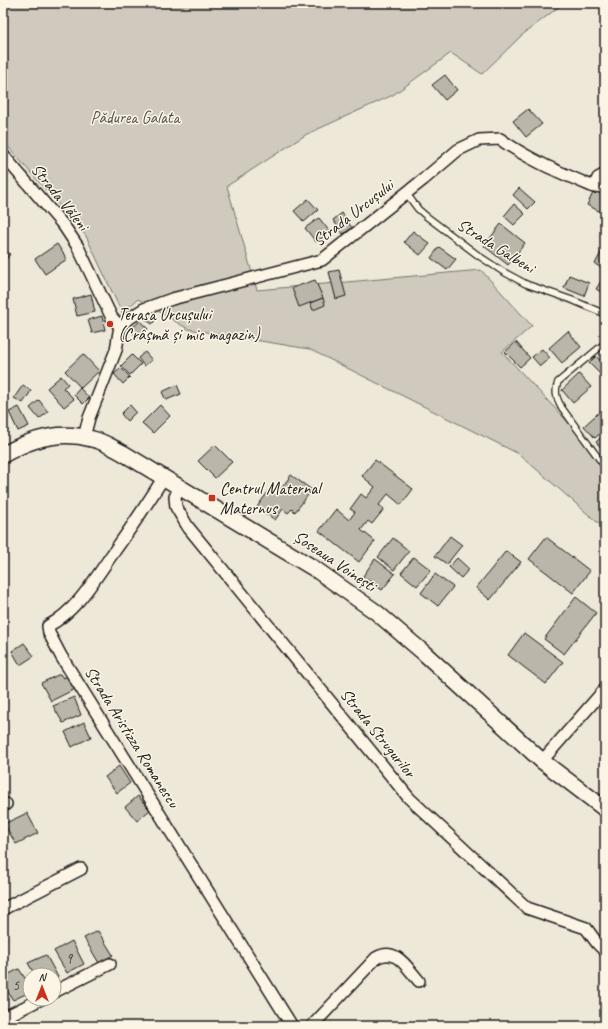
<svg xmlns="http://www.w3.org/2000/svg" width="608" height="1029" viewBox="0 0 608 1029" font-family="Caveat,sans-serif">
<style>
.green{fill:#cfcabd;stroke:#76736c}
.building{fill:#bab6aa;stroke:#1c1c1c}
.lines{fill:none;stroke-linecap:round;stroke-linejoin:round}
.lane-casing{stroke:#1c1c1c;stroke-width:8}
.street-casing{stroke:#1c1c1c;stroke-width:14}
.secondary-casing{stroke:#1c1c1c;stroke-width:18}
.lane{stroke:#fcf5e5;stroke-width:5.5}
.street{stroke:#fcf5e5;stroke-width:11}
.secondary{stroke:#fcf5e5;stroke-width:15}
.poi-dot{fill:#c8321e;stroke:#fcf5e5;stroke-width:1.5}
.labels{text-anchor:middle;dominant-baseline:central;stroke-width:3;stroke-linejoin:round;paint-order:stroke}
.number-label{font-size:15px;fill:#444240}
.park-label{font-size:17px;fill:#52504c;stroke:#fcf5e5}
.street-label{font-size:17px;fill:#1c1c1c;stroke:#fcf5e5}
.poi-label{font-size:17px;fill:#1c1c1c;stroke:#fcf5e5;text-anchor:start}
</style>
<rect width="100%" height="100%" fill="#eee8d9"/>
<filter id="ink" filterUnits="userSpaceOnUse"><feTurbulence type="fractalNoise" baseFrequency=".025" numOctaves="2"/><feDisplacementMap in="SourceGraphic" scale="8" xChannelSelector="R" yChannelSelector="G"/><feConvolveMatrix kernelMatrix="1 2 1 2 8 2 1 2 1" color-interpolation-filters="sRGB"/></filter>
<g filter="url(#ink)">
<polygon class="green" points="3,3 564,3 522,35 482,74 451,53 393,95 307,134 227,186 257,290 481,270 532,326 502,352 566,420 605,466 605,529 519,454 309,349 188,329 138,299 122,313 86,236 3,141"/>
<g class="building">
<polygon points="445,75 457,90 445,100 432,85"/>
<polygon points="528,109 542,124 526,137 513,121"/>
<polygon points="519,188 535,202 528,209 513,195"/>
<polygon points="595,189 605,194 605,214 587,205"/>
<polygon points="308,199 318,210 304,222 294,211"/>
<polygon points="514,204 525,214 514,225 504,216"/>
<polygon points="342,213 352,228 343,234 333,220"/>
<polygon points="319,218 330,232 316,242 305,228"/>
<polygon points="501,224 525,243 508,265 484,246"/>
<polygon points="413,231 430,244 420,255 404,242"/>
<polygon points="57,244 67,259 45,274 35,259"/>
<polygon points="605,245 605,270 595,264"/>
<polygon points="439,247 456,259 447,270 431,258"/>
<polygon points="3,249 10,254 3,263"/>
<polygon points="339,270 346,296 336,299 329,272"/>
<polygon points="569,275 589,283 584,296 564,288"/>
<polygon points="603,278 605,279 605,294 596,289"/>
<polygon points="315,280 323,298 299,307 292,288"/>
<polygon points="91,294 95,312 77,316 73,299"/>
<polygon points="323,298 325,305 313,310 310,303"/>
<polygon points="149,311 157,318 152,324 143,317"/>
<polygon points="102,316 105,330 92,333 88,320"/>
<polygon points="140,321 148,329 138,338 130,330"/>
<polygon points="568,331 581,347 562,363 549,348"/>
<polygon points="516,342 530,358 520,367 505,352"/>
<polygon points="542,349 550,358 540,366 532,357"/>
<polygon points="145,352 152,360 144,366 138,358"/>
<polygon points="83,354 99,371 81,388 65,371"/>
<polygon points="132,355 141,364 130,375 121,366"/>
<polygon points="596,356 605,365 605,375 603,377 589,363"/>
<polygon points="121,368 130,377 123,384 114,374"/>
<polygon points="579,374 591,387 573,403 562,390"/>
<polygon points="61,376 68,384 63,388 74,399 64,407 47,388"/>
<polygon points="23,385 31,391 23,403 14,398"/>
<polygon points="177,385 181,394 166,400 162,392"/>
<polygon points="80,388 89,398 83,404 74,395"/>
<polygon points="39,400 48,412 39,419 30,408"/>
<polygon points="130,405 136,412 127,421 121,414"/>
<polygon points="160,405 170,416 153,433 142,423"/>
<polygon points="19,407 29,426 18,431 9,412"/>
<polygon points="605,407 605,429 595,438 584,426"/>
<polygon points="605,434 605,452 596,442"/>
<polygon points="215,445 232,462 215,478 198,461"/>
<polygon points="375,460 413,489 401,505 388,494 379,505 384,509 372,524 368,521 361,530 375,541 359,562 319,531 336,509 349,520 355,512 350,509 361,494 366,498 375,487 362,476"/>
<polygon points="291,475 312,490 295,512 292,509 288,513 283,509 275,520 257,507 270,489 274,491 277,486 281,489"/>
<polygon points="450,536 462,545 447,564 435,556"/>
<polygon points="546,537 590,571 573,593 529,559"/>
<polygon points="393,538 409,551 394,570 378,557"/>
<polygon points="506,551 521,562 490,600 476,588"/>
<polygon points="414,557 431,570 417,586 401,573"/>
<polygon points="457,558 469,569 461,578 449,567"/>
<polygon points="375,559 395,574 382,590 363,576"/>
<polygon points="435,574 453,587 438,606 421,593"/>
<polygon points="576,597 596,613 564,654 544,639"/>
<polygon points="524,633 563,662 546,684 508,655"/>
<polygon points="24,643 34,656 20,665 12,651"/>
<polygon points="60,674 63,678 68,676 75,689 51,701 41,683"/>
<polygon points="74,697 81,715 63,723 53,706"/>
<polygon points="84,722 91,737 72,747 65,732"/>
<polygon points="119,766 130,783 117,793 105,777"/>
<polygon points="138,796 150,810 137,821 125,807"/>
<polygon points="27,813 38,833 16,844 4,824"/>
<polygon points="98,931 113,955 99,963 84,938"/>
<polygon points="72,941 84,964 67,973 54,951"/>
<polygon points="46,955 58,977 54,979 54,975 35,975 28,963"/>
<polygon points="19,969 30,986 30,992 13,1000 3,984 3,977"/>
</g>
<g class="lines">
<g class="lane-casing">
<g id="lane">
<polyline points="594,187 605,192"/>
<polyline points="406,193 418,209 426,216 479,256 502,271 526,284 572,300 605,314"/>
<path d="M605,343L558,382C554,393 557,399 562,408L605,467"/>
</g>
</g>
<g class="street-casing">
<g id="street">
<polyline points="3,155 64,226 78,247 112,318 120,326"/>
<path d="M84,437L89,418L116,350L120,326L125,321L144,309L172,299L322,260L424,179L458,150L479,140L500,139C529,160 561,173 594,187L598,178L605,174"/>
<path d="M164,477C147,504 129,531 111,556C93,582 76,611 48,626L49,633L61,656L292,1026"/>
<polyline points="180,487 175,497 176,507 188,527 409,798 527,908 586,928 597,943 605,951"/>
<polyline points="542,761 605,689"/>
<polyline points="3,805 6,804"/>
<polyline points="3,909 81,869"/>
<polyline points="54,992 110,964"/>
<polyline points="3,1018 41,999"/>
<path d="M312,1026L376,958C396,946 407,968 419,981"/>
</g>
</g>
<g class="secondary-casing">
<path id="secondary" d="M3,455C30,439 61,430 92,439C103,441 113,448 123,453L315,569L376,612L424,653L542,761L605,809"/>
</g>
<use href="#lane" class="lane"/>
<use href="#street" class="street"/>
<use href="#secondary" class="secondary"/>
</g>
</g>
<g class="poi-dot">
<circle cx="110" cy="324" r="4"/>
<rect x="208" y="494" width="8" height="8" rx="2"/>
</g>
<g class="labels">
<g class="number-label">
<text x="69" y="958">9</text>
<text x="16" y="985">5</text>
</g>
<g class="park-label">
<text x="135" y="117">Pădurea Galata</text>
</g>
<g class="street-label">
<text transform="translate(60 197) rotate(51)">Strada Văleni</text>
<text transform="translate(353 213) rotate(-38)">Strada Urcușului</text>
<text transform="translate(496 246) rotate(32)">Strada Galbeni</text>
<text transform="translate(335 561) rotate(34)">Șoseaua Voinești</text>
<text transform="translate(378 733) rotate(51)">Strada Strugurilor</text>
<text transform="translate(132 737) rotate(58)">Strada Aristizza Romanescu</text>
</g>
<g class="poi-label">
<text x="118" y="314">Terasa Urcușului<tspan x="118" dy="20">(Crâșmă și mic magazin)</tspan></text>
<text x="220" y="488">Centrul Maternal<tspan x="220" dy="20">Maternus</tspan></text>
</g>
</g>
<rect width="608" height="1029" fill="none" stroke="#fcf5e5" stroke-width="16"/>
<rect x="8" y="8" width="592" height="1013" fill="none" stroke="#1c1c1c" stroke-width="1.5" filter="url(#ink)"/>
<g transform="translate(42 987)"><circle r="19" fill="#fcf5e5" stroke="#a29e95"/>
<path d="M0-3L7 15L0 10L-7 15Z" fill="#c8321e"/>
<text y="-6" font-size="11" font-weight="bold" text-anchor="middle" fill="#1c1c1c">N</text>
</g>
</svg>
